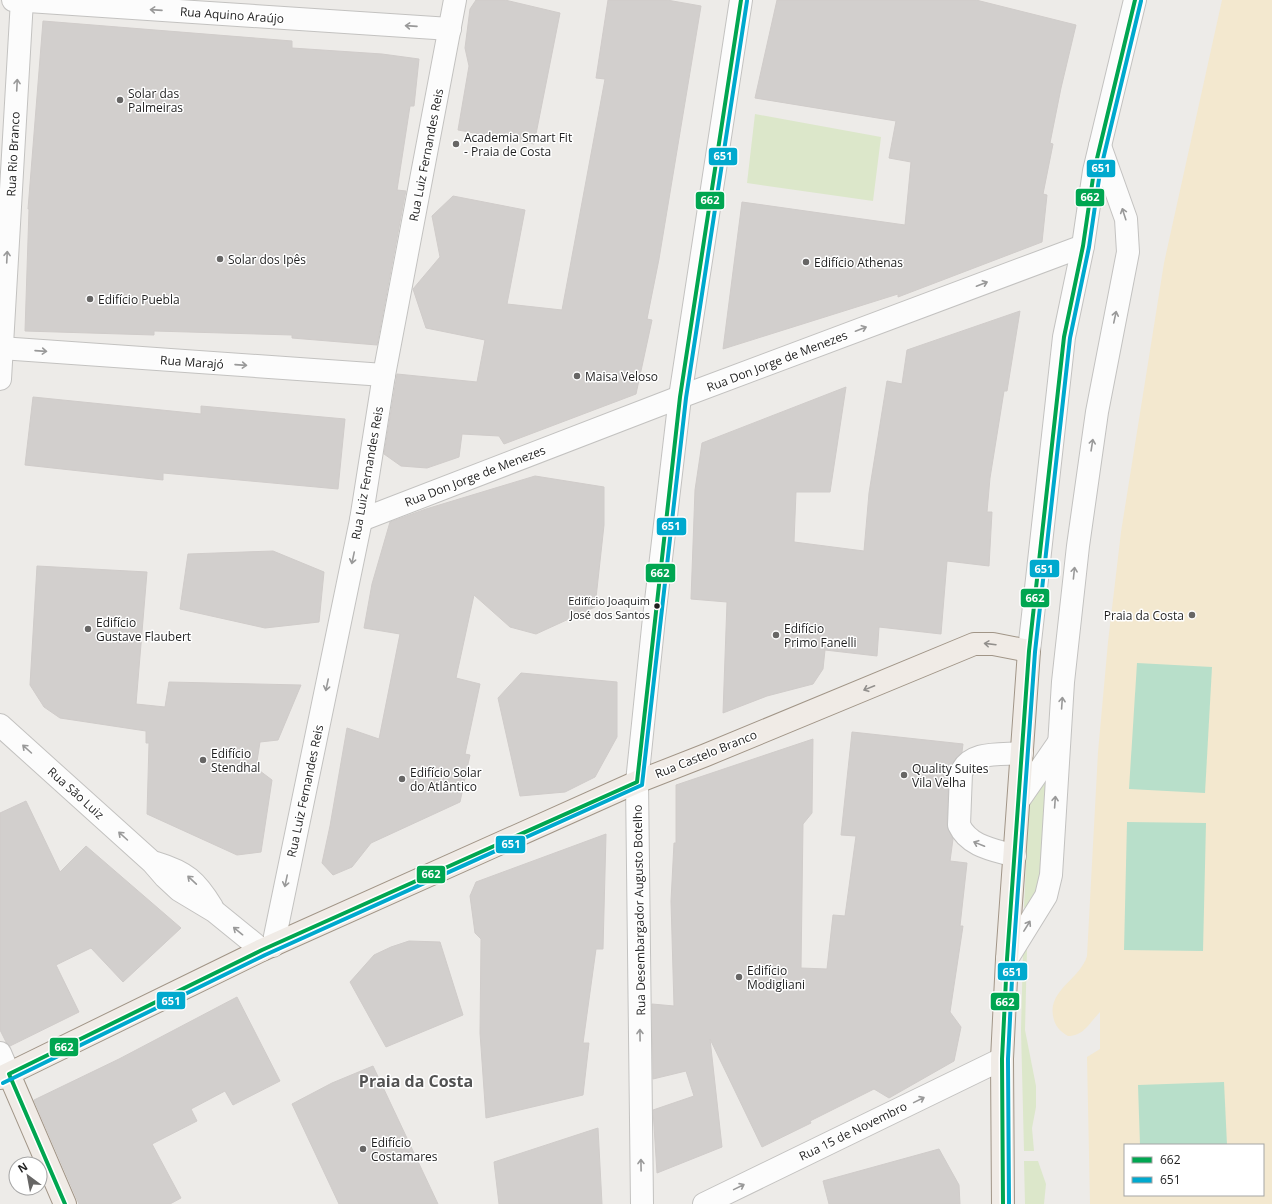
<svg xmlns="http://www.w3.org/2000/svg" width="1272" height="1204" viewBox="0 0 1272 1204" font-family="'Open Sans',sans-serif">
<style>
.grass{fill:#dce7ca}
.sand{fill:#f3e8cf;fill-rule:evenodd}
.pitch{fill:#b8dfca}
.building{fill:#d2cfcd;stroke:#d0ccca}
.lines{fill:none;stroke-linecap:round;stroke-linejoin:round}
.minor-casing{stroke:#c3c2c0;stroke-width:24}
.major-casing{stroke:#a19587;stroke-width:24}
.minor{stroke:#fcfcfc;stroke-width:22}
.major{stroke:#f0ebe6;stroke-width:22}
.bus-1-casing{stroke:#fff;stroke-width:7}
.bus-2-casing{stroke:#fff;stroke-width:7}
.bus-1{stroke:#00a651;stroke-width:4}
.bus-2{stroke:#00a9ce;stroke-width:4}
.oneway{stroke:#999}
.oneway2{stroke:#928f8c}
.poi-dot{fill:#676665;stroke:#fff;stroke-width:1.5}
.bus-dot{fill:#1f1f1f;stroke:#fff;stroke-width:1.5}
.labels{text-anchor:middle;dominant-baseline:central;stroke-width:3;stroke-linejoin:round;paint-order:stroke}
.bus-label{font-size:11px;fill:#1f1f1f;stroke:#fff;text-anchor:end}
.street-label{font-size:12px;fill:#1f1f1f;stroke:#fff}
.poi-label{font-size:12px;fill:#1f1f1f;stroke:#fff;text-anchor:start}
.district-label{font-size:16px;font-weight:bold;fill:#525252;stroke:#fff}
.line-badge{stroke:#fff;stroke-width:1.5}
.badge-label{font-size:11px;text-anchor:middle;font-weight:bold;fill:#fff}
</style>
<rect width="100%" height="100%" fill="#edebe8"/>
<g class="grass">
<polygon points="755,114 881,137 873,201 747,183"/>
<polygon points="1052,763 1046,870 1026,911 1024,907 1029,798"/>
<polygon points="1030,935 1027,949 1025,1030 1036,1086 1036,1107 1032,1128 1034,1151 1024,1151 1021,1030 1023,951"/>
<polygon points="1024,1161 1038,1161 1046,1184 1044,1204 1025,1204"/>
</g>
<path class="sand" d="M1222,0H1272V1204H1090L1087,1057L1100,1049V1012C1090,1022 1084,1036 1068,1036C1061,1032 1056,1027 1054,1020C1045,991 1080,980 1087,956L1098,752L1108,642L1121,532L1164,263ZM1125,1145H1263V1195H1125Z"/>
<g class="pitch">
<polygon points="1137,663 1212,667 1205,793 1129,789"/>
<polygon points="1127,822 1206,823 1203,951 1124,950"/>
<polygon points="1224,1082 1227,1145 1140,1145 1138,1085"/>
</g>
<g class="building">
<polygon points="476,0 505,0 560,13 534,144 458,130 469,66 465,48 470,9"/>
<polygon points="608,0 667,0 701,6 659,259 647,319 652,320 636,394 504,444 499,436 462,434 459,457 427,468 401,466 384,454 397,374 477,382 485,340 426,328 413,289 440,257 432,216 453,196 525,210 507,304 562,310 605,79 596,78"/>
<polygon points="777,0 976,0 1076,25 1061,88 1050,143 1053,144 1043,194 1047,195 1042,242 898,297 898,294 723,349 742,202 905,225 911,162 889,158 896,121 755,98"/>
<polygon points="43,21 292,41 292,48 382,54 419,59 414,106 410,106 397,190 406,191 405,195 377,345 292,338 292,335 154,331 154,335 25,331 29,209 28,209"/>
<polygon points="1020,311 1007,391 1004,391 990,478 987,512 992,512 989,566 947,561 941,634 879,627 877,656 825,650 823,669 813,684 767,696 723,713 727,602 691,599 695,490 702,443 846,387 830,492 796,492 794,542 864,551 869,493 887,381 902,384 907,350"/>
<polygon points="33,397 201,414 201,406 345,419 338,489 163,473 163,480 25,465"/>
<polygon points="535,476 604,487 604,525 595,607 536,634 510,627 474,595 456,678 480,684 465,754 470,755 460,802 371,843 352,867 333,875 322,863 330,826 347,728 379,739 400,634 364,628 372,584 390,522 426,509"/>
<polygon points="273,551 324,572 319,622 265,628 180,609 188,554"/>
<polygon points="37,566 147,572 136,704 165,707 169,682 301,685 278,740 260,742 256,768 272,780 261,852 237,855 147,814 149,743 146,743 146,731 60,718 44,707 30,685"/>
<polygon points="521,673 617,682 617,737 595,777 565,792 520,796 498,698"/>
<polygon points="852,732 963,744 962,752 955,759 949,772 947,825 953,839 950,861 967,863 960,926 963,926 950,1012 961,1027 954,1061 889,1098 874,1089 810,1121 811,1123 762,1147 710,1039 722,1147 657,1173 653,1110 694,1096 686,1071 653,1079 652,1004 674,1006 671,901 674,843 676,843 676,785 813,739 812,813 803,824 801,968 827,969 833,915 845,916 856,836 841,835"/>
<polygon points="26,801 60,872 86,846 181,928 123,982 91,948 56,965 79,1012 10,1046 6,1042 0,1030 0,813"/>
<polygon points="606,834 603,949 596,949 583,1043 589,1043 583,1095 486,1118 480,1033 481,939 475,933 470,896 476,882"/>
<polygon points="409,941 440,942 463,1015 386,1047 350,982 374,955 391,947"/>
<polygon points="237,997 280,1081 233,1105 225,1091 191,1109 197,1121 152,1144 181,1198 170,1204 79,1204 34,1100 119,1059"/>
<polygon points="373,1066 438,1204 339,1204 292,1104 332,1083"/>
<polygon points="598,1128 602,1204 499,1204 494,1162"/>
<polygon points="939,1149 959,1185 960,1204 829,1204 823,1181"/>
</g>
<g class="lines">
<g class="minor-casing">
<g id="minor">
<polyline points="13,0 450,29"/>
<polyline points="0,348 384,375"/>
<polyline points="0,379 22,0"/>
<polyline points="361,520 680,397 1083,246"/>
<polyline points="1029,651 1064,337 1083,246 1094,171 1135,0"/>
<polyline points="0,725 152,862 165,877 179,890 214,911 262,950"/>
<polyline points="1019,800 1059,742"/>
<path d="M1015,856C995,850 969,847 959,825L961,773C970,750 1002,755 1022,753"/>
<path d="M156,863C186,872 196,881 212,907"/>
<polyline points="273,946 361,520 384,375 455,0"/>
<polyline points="1007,959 1046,896 1051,875 1063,682 1078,546 1097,412 1128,252 1126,219 1100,146"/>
<polyline points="0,1053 9,1074"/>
<polyline points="642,1204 637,782 654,618 680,397 741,0"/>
<polyline points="704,1204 1002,1059"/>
</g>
</g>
<g class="major-casing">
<g id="major">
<polyline points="9,1074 65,1204"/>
<polyline points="0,1078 262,950 637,782 706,755 974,644 993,644 1029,651 1007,959 1002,1059 1003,1204"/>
</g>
</g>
<use href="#minor" class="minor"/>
<use href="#major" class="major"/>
<g class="bus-1-casing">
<g id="bus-1">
<polyline points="65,1204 9,1074 262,950 637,782 680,397 741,0"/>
<polyline points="1003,1204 1002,1059 1007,959 1029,651 1064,337 1083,246 1094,171 1135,0"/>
</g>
</g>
<g class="bus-2-casing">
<g id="bus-2">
<polyline points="3,1083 265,955 642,785 686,398 747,1"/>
<polyline points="1009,1204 1008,1059 1013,959 1035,652 1070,338 1089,247 1100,172 1141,1"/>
</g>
</g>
<use href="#bus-1" class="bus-1"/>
<use href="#bus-2" class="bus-2"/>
</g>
<defs><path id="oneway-shaft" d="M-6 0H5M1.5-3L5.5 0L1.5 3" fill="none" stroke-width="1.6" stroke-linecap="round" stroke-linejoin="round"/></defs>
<g class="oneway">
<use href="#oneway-shaft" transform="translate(156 10) rotate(-176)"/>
<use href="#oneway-shaft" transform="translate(411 26) rotate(-176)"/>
<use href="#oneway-shaft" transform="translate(17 85) rotate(-87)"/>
<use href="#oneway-shaft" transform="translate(1124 214) rotate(-108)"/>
<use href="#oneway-shaft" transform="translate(7 257) rotate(-87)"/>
<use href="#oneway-shaft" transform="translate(982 284) rotate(-21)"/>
<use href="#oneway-shaft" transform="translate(1115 317) rotate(-78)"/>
<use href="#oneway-shaft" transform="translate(861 329) rotate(-21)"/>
<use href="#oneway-shaft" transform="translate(41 351) rotate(4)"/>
<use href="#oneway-shaft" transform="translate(241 365) rotate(4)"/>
<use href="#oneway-shaft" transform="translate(1092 445) rotate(-81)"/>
<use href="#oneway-shaft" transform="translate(353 558) rotate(102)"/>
<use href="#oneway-shaft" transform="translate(1074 573) rotate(-84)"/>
<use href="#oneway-shaft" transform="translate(327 685) rotate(102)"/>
<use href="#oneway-shaft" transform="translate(1062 703) rotate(-86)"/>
<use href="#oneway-shaft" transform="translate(27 749) rotate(-138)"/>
<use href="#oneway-shaft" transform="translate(1055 802) rotate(-86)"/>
<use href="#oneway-shaft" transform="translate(123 836) rotate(-138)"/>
<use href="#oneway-shaft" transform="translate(979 844) rotate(-158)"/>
<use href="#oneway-shaft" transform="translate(192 880) rotate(-137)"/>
<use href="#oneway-shaft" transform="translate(286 881) rotate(102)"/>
<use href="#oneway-shaft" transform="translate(1027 926) rotate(-58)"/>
<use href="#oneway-shaft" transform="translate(238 931) rotate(-141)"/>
<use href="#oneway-shaft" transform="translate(640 1035) rotate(-91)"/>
<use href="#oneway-shaft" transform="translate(919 1100) rotate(-26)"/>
<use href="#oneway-shaft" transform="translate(641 1165) rotate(-91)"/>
<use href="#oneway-shaft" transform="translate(739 1187) rotate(-26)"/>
</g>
<g class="oneway2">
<use href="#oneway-shaft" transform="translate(990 644) rotate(-173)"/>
<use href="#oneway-shaft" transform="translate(869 688) rotate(158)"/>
</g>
<g class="poi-dot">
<circle cx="120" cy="100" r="4"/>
<circle cx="456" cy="144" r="4"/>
<circle cx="220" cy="259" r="4"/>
<circle cx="806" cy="262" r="4"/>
<circle cx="90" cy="299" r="4"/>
<circle cx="577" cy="376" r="4"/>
<circle cx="1192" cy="615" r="4"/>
<circle cx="88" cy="629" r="4"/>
<circle cx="776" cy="635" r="4"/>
<circle cx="203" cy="760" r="4"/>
<circle cx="904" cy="775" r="4"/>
<circle cx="402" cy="779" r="4"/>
<circle cx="739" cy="977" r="4"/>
<circle cx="363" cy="1149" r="4"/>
</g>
<circle class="bus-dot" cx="657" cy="606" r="3.5"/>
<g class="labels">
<g class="bus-label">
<text x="650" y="600">Edifício Joaquim<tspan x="650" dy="14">José dos Santos</tspan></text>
</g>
<g class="street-label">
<text transform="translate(232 15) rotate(4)">Rua Aquino Araújo</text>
<text transform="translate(13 154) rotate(-87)">Rua Rio Branco</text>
<text transform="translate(426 155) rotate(-79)">Rua Luiz Fernandes Reis</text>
<text transform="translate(777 361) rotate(-21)">Rua Don Jorge de Menezes</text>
<text transform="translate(192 362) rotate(4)">Rua Marajó</text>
<text transform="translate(367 473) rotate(-80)">Rua Luiz Fernandes Reis</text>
<text transform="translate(475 476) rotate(-21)">Rua Don Jorge de Menezes</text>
<text transform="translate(706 754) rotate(-22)">Rua Castelo Branco</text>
<text transform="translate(305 791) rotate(-78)">Rua Luiz Fernandes Reis</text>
<text transform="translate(76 793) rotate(42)">Rua São Luiz</text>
<text transform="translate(639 910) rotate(-91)">Rua Desembargador Augusto Botelho</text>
<text transform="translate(853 1131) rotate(-26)">Rua 15 de Novembro</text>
</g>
<g class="poi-label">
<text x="128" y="93">Solar das<tspan x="128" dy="14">Palmeiras</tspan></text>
<text x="464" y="137">Academia Smart Fit<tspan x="464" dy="14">- Praia de Costa</tspan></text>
<text x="228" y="259">Solar dos Ipês</text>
<text x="814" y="262">Edifício Athenas</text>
<text x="98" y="299">Edifício Puebla</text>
<text x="585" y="376">Maisa Veloso</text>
<text x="1184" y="615" text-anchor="end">Praia da Costa</text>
<text x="96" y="622">Edifício<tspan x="96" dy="14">Gustave Flaubert</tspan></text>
<text x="784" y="628">Edifício<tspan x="784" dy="14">Primo Fanelli</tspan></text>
<text x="211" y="753">Edifício<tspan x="211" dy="14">Stendhal</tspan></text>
<text x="912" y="768">Quality Suites<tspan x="912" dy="14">Vila Velha</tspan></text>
<text x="410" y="772">Edifício Solar<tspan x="410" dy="14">do Atlântico</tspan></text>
<text x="747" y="970">Edifício<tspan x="747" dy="14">Modigliani</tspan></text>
<text x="371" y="1142">Edifício<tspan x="371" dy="14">Costamares</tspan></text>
</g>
<g class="district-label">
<text x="416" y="1081">Praia da Costa</text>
</g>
</g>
<g class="line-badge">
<rect x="708" y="147" width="30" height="19" rx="4" fill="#00a9ce"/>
<rect x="1086" y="159" width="30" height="19" rx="4" fill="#00a9ce"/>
<rect x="1075" y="188" width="30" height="19" rx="4" fill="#00a651"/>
<rect x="695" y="191" width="30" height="19" rx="4" fill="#00a651"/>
<rect x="656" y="517" width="31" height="19" rx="4" fill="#00a9ce"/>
<rect x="1029" y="559" width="31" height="19" rx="4" fill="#00a9ce"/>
<rect x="645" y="563" width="31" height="20" rx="4" fill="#00a651"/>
<rect x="1020" y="588" width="30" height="20" rx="4" fill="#00a651"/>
<rect x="495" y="835" width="31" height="19" rx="4" fill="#00a9ce"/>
<rect x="416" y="865" width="30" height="19" rx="4" fill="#00a651"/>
<rect x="997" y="962" width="31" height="19" rx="4" fill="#00a9ce"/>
<rect x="156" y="991" width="30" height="19" rx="4" fill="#00a9ce"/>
<rect x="990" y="992" width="30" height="19" rx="4" fill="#00a651"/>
<rect x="49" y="1037" width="30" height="20" rx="4" fill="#00a651"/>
</g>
<g class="badge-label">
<text x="723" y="160">651</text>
<text x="1101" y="172">651</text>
<text x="1090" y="201">662</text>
<text x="710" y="204">662</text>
<text x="671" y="530">651</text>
<text x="1044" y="573">651</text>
<text x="660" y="577">662</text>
<text x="1035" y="602">662</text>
<text x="511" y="848">651</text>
<text x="431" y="878">662</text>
<text x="1012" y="976">651</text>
<text x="171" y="1005">651</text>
<text x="1005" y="1006">662</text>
<text x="64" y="1051">662</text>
</g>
<rect x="1124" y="1144" width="140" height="52" fill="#ffffff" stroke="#a5a5a5"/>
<rect x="1132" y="1157" width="20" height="6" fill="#00a651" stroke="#a5a5a5"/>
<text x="1160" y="1164" font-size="12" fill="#1f1f1f">662</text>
<rect x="1132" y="1177" width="20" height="6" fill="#00a9ce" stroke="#a5a5a5"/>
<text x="1160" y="1184" font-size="12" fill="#1f1f1f">651</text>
<g transform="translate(28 1176) rotate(328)"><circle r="19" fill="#ffffff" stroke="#a5a5a5"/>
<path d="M0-3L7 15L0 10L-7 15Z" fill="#676665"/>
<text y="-6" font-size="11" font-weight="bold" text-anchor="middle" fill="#1f1f1f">N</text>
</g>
</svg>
